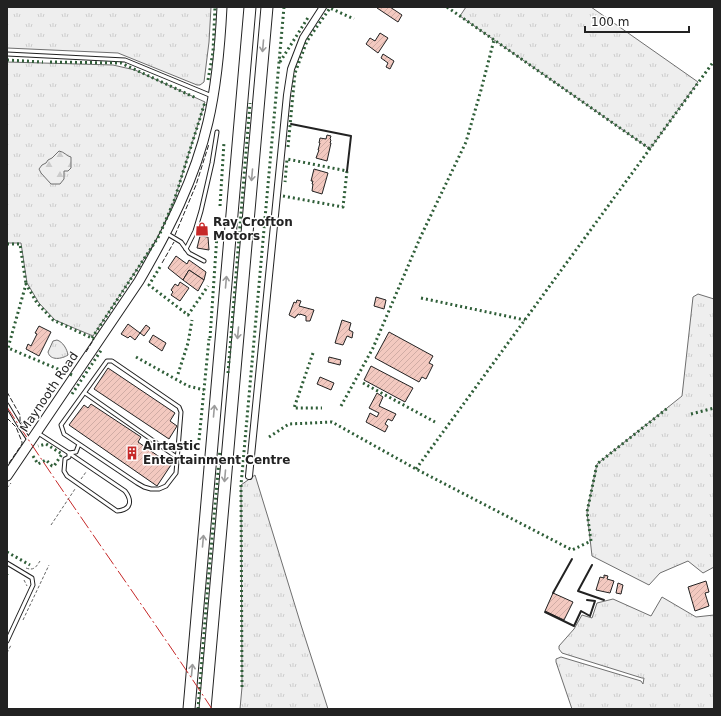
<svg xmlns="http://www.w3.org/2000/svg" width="721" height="716" viewBox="0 0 721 716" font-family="'DejaVu Sans',sans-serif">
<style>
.grass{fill:url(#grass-tufts);stroke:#6f6f6f}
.forest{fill:url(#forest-firs);stroke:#6f6f6f}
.building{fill:url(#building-hatch);stroke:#222}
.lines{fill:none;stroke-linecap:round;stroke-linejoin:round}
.lane-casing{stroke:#222;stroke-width:5}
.street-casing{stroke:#222;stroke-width:8}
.secondary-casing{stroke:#222;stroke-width:11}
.highway-casing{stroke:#222;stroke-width:13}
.path{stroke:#646464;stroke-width:1;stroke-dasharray:3 2;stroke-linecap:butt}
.lane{stroke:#fff;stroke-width:3}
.street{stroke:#fff;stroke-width:6}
.secondary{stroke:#fff;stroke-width:9}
.highway{stroke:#fff;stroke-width:11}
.hedge{stroke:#2f5e38;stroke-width:3;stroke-dasharray:2 3;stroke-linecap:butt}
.fence{stroke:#222;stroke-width:1;stroke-dasharray:5 2;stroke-linecap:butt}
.wall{stroke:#222;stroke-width:2}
.power{stroke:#c62828;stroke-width:1;stroke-dasharray:14 3 2 3;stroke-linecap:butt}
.oneway{stroke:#9c9c9c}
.labels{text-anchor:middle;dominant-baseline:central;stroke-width:3;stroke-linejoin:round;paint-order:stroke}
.poi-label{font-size:12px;font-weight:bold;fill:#222;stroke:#fff;text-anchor:start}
.street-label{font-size:12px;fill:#222;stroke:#fff}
</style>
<defs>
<pattern id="grass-tufts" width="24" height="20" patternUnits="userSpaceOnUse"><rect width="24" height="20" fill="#eee"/><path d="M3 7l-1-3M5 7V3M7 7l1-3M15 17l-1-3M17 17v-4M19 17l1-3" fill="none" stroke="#ccc"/></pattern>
<pattern id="forest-firs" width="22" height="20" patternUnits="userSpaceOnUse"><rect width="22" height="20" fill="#eee"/><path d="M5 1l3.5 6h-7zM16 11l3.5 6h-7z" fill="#ccc"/></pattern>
<pattern id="building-hatch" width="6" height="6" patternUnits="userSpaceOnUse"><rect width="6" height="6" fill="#f3c9c0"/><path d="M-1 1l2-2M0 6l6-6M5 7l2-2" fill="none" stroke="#d0aca5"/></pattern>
</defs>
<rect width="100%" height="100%" fill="#fff"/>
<g class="grass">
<polygon points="7,7 211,7 209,42 204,82 200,85 197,85 118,53 7,48"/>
<polygon points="466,7 591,7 698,82 650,149 460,16"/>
<polygon points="7,62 113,65 135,70 205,102 174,201 159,236 93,336 55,320 39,303 27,283 21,243 7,243"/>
<polygon points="698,294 714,299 714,567 703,573 688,561 660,573 649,585 592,556 587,512 597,464 682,396 693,297"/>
<path d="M57,340C63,342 67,349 68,355C62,359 50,361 48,352L53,341Z"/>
<polygon points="255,475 301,625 328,709 240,709 242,687 241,485"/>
<polygon points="662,597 696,617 714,615 714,709 572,709 556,662 556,659 561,657 641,681 643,684 644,678 642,678 562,653 559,649 559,646 574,629 582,615 592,618 597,603 613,599 651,616"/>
</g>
<path class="forest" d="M59,151C65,152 66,156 71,157V168L68,171H64V179L60,184H51L41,173L39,169L42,165L46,163L48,160L52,158Z"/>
<g class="building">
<polygon points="378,7 390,7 402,15 398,22 377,8"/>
<polygon points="380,33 388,38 378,53 366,44 370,38 375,41"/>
<polygon points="383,54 394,61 390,69 386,67 388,63 381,58"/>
<polygon points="327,135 331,136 330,139 331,140 330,143 331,143 327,161 316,158 319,150 318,150 320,143 319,143 320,138 326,139"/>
<polygon points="314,169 328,173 322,194 312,191 313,184 312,184 313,181 311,181"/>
<polygon points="200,236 208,237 209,250 197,248"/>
<polygon points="176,256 187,264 189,260 206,272 204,280 189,270 183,280 168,268"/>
<polygon points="189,270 204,280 198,291 183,280"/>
<polygon points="180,282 189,288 180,301 171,295 173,292 171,290 175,284 178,286"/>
<polygon points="376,297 386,300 384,309 374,306"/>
<polygon points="297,300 301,301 299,306 314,310 310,321 306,321 306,316 300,314 300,315 298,314 297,316 296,316 295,318 289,315 294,302 296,303"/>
<polygon points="342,320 351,323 349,330 353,332 352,338 347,336 343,345 335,343"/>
<polygon points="128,324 140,333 135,340 130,336 128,338 121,334"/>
<polygon points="146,325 150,328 144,336 140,333"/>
<polygon points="39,326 51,332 39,356 26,349 28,344 31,346 37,334 35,333"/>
<polygon points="389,332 433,356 429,363 433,365 426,379 422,377 419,382 375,358"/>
<polygon points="153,335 166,343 162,351 149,342"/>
<polygon points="329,357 341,360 340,365 328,362"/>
<polygon points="371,366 413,388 405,402 364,380"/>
<polygon points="108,368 175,413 170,421 177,426 169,439 94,389"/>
<polygon points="320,377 334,383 331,390 317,384"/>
<polygon points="377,393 383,397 379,406 396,414 392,421 388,419 385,424 388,426 385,432 366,422 370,413 377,417 379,413 369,408"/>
<polygon points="91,404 141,437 138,442 171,465 157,486 69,425 84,405 88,408"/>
<polygon points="604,575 608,576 607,579 614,581 610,593 596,590 600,577 604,578"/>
<polygon points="706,581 709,592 705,593 709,606 695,611 688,587"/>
<polygon points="618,583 623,585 621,594 616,593"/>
<polygon points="553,593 573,602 564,620 545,611"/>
</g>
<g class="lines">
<g class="lane-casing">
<g id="lane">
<polyline points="7,54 125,60 212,96"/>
<polyline points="166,233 181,242 189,253 204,261"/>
<polyline points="186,249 195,231 201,211 212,163 217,132"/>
<polyline points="85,393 178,458"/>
<polyline points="7,405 19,425 29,440"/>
<polyline points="38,433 69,453 76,452 79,444 137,483 144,487 151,489 159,489 166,486 176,473 181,412 179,407 112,361 107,361 61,425 64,434 79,444"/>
<path d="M69,453L125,491C132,500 132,510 117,511L67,476L64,471L65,459L69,457Z"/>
<polyline points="7,563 32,578 33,585 7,641"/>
</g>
</g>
<g class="street-casing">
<polyline id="street" points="249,476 287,95 291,69 303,38 323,7"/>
</g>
<g class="secondary-casing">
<path id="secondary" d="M7,476L139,281C168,231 195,179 208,122C217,84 220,46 222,7"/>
</g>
<g class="highway-casing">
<g id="highway">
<polyline points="189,709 250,7"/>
<polyline points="205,709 267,7"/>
</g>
</g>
<g class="path">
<polyline points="81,479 86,472"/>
<polyline points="7,488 11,483"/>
<polyline points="51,525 75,489"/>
<path d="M26,568C34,571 36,567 40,561"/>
<polyline points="24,580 27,586"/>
<polyline points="23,620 49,565"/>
<polyline points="7,653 11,645"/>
</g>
<use href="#lane" class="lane"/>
<use href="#street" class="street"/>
<use href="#secondary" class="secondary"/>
<use href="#highway" class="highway"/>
<g class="hedge">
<polyline points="447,7 650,149"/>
<polyline points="7,60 43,62"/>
<polyline points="50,62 121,63 196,98"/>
<polyline points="280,62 309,16"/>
<polyline points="208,80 213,52 215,7"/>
<polyline points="288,147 295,73 307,41 330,8 354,19"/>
<polyline points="283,196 343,207 347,171 287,159 285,182"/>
<polyline points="220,206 224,142"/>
<polyline points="7,244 20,244 26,284"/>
<polyline points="160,267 149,285 188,315 208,286"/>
<polyline points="421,298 525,320"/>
<polyline points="92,338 159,236 174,201 205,102"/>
<polyline points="210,338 217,235"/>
<polyline points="313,353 294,408 322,408"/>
<polyline points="136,357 188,386 204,390"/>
<polyline points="228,373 250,103"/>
<polyline points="178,374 188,343 192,320"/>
<polyline points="72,375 8,348 26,284 37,303 53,320 94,339"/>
<polyline points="363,383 435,422"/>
<polyline points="72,394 102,349"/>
<polyline points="341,406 373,348 420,238 466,142 481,90 494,40"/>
<polyline points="691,414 714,408"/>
<polyline points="269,437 289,424 332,422 416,469 572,550 591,541 587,512 597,464 669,407"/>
<polyline points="199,440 209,339"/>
<polyline points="33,456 38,464 46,460 52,466 54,466 62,454 46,444 38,446"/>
<polyline points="416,469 714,61"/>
<polyline points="7,552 30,565"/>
<polyline points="7,574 7,575"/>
<polyline points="242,687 241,485 284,7"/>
<polyline points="198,709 208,583 220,450"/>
</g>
<g class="fence">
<polyline points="175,235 196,185 209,144"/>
<polyline points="162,263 174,242"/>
<polyline points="86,352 94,339"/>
<polyline points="7,392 20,415 20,422 32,427"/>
<polyline points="7,418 16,427 22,442 22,444 7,466"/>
</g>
<g class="wall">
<polyline points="291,124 351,136 347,171"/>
<polyline points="592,565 578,591 604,600"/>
<polyline points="553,593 572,559"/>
<polyline points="545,612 574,626 581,611 590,616 595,601 587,600"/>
</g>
<path class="power" d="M7,407C73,509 145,607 212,709"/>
</g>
<defs><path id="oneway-shaft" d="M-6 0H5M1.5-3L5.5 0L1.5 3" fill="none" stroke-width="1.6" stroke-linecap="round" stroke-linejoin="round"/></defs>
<g class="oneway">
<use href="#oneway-shaft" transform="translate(263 46) rotate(95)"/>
<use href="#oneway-shaft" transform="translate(252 175) rotate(95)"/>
<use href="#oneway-shaft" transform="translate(226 282) rotate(-85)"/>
<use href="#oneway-shaft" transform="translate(238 333) rotate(95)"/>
<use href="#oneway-shaft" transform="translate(214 411) rotate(-85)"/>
<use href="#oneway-shaft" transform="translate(225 476) rotate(95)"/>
<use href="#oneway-shaft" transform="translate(203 541) rotate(-85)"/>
<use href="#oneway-shaft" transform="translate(192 670) rotate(-85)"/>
</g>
<defs>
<g id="shop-bare" transform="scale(1.08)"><path d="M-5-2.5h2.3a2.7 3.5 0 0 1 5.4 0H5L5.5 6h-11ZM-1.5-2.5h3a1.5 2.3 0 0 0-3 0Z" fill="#c62828" stroke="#fff" stroke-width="2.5" paint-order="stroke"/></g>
<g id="building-bare" transform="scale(1.08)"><path d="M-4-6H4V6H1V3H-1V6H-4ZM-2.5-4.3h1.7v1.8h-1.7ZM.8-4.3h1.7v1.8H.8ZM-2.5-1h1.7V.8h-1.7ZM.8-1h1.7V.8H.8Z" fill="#c62828" stroke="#fff" stroke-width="2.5" paint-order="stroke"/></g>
</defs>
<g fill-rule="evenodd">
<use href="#shop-bare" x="202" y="229"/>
<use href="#building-bare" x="132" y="453"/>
</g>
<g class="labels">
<g class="poi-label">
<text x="213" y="222">Ray Crofton<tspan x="213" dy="14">Motors</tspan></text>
<text x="143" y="446">Airtastic<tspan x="143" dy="14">Entertainment Centre</tspan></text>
</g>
<g class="street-label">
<text transform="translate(49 392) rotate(-56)">Maynooth Road</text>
</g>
</g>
<rect width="721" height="716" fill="none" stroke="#222222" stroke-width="16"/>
<path d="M585 26v6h104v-6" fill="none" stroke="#222222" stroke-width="2"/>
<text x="591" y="26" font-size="12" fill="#222222" stroke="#ffffff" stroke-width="3" paint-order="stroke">100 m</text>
</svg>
